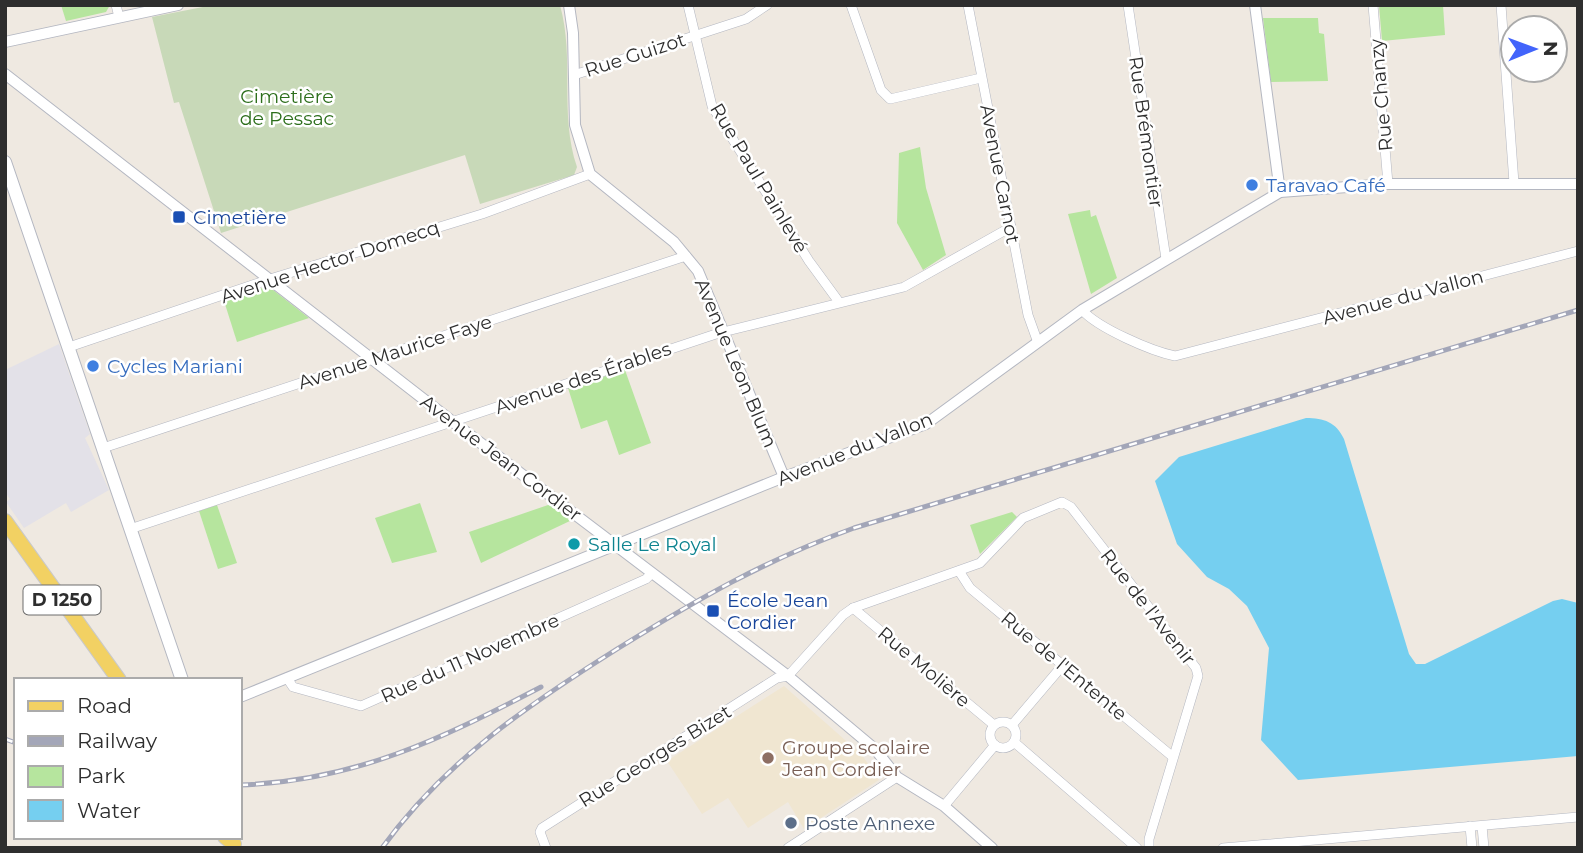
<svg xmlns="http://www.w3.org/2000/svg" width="1583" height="853" viewBox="0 0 1583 853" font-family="Montserrat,sans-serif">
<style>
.industrial{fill:#e3e1e8}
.education{fill:#f0e6d1}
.green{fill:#b6e59e}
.cemetery{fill:#c8d9b8}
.water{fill:#75cff0}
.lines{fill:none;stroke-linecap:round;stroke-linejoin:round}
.minor-casing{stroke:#b4b7c1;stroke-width:10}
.tertiary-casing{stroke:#b4b7c1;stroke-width:12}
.secondary-casing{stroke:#b4b7c1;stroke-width:14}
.primary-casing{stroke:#c9c9c9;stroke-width:16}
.minor{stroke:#fff;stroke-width:9}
.tertiary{stroke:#fff;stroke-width:10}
.secondary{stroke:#fff;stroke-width:12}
.primary{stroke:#f2d163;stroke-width:14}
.rail-casing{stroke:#a3a6b8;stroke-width:5}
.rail{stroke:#fff;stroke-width:2.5;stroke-dasharray:8;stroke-linecap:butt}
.shop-dot{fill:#3f7fe0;stroke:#fff;stroke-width:2.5}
.transit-dot{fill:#1a4fb4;stroke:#fff;stroke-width:2.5}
.culture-dot{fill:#0f9aa8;stroke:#fff;stroke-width:2.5}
.education-dot{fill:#8d6e63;stroke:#fff;stroke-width:2.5}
.service-dot{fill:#5c6f8a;stroke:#fff;stroke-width:2.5}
.labels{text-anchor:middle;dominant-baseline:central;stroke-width:5;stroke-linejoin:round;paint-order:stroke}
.shield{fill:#fff;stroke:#6d6d6d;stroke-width:2}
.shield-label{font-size:18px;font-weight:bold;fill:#2e2e2e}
.street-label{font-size:19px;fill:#2e2e2e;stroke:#fff}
.park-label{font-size:19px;fill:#2c6e1b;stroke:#fff}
.shop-label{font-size:19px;fill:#366cbe;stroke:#fff;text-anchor:start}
.transit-label{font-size:19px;fill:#164399;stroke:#fff;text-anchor:start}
.culture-label{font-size:19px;fill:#0d838f;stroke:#fff;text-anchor:start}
.education-label{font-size:19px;fill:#785e54;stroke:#fff;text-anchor:start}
.service-label{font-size:19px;fill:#4e5e75;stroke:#fff;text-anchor:start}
</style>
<rect width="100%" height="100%" fill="#efe9e1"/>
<polygon class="industrial" points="59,344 90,434 85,438 109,490 71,512 66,503 24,528 6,502 10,499 5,492 5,370"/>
<polygon class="education" points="784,686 862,755 879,780 804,829 788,802 748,828 728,798 702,814 667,761"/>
<g class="green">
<polygon points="61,5 110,5 106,12 66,21"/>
<polygon points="1379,5 1443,5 1445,35 1382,41"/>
<polygon points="1263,18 1318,18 1319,33 1324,34 1328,81 1271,82"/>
<polygon points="920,147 926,188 946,255 923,270 897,223 899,153"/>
<polygon points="1090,210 1091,217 1096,215 1117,278 1091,294 1068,214"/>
<polygon points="268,286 309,318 237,342 224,301"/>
<polygon points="625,370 651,443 619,455 607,420 581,429 568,388"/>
<polygon points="420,503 437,552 392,563 375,518"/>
<polygon points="551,504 572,520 481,563 469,532"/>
<polygon points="217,505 237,563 218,569 199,511"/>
<polygon points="1012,512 1017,517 980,554 970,525"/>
</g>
<path class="cemetery" d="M213,5H560C575,59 559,113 577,167L574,175L480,204L465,155L221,233L179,102L174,103L152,17Z"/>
<path class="water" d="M1306,418C1324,418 1336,422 1344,439L1409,654L1416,664H1425L1553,601L1562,599L1578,603V756L1298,780L1261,740L1269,648L1247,606L1229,589L1207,577L1177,544L1155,481L1179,457Z"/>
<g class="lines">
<g class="minor-casing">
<g id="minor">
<polyline points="116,5 119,17"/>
<polyline points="688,5 712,106 809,261 839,302"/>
<polyline points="851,5 881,90 890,99 981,78"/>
<polyline points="968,5 1028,315 1037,340"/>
<polyline points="1128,5 1166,259"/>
<polyline points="1373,5 1388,184"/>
<polyline points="1501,5 1514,183"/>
<polyline points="574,75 746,19 767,5"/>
<path d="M1082,310C1098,328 1151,351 1175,356L1578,251"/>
<polyline points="69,347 270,279 482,214 590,174"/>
<polyline points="103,448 686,256"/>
<polyline points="130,529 719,333 904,287 1011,227"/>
<polyline points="959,571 970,588 1173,757"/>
<polyline points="853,608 994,725"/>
<polyline points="287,678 293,687 361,706 646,579 652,573"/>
<circle cx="1003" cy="735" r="13"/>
<polyline points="1012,725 1063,665"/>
<polyline points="1014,742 1137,848"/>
<polyline points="944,806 995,745"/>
<polyline points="1470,826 1472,848"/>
<polyline points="1482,826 1484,848"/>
<polyline points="546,848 540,832 542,828 777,678 788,676 843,615 853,608 980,563 1023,518 1062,502 1071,507 1196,668 1198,676 1149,839 1149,846"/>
<polyline points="788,848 897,777"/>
<polyline points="1223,848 1578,817"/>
</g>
</g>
<g class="tertiary-casing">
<g id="tertiary">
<polyline points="569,5 573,33 575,125 590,174 674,242 698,271 784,477"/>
<polyline points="1255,5 1280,192"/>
<polyline points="5,42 178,5"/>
<polyline points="5,74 453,422 788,676 875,749 897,777 944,806 992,848"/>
<polyline points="240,697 784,477 926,424 1082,310 1280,192 1388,184 1578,184"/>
</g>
</g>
<g class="secondary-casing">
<polyline id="secondary" points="5,162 182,680"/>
</g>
<g class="primary-casing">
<g id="primary">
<polyline points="5,521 119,680"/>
<polyline points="225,837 234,844"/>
</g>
</g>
<use href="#minor" class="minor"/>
<use href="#tertiary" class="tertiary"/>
<use href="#secondary" class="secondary"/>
<use href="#primary" class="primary"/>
<g class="rail-casing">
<g id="rail">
<polyline points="5,739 16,743"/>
<path d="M240,785C355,781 441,739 541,687"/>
<path d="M382,848C445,761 528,705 617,649C698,599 763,561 854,528L1578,310"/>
</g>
</g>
<use href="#rail" class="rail"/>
</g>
<g class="shop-dot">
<circle cx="1252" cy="185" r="7"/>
<circle cx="93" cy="366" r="7"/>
</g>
<g class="transit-dot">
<rect x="172" y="210" width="14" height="14" rx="3.5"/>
<rect x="706" y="604" width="14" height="14" rx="3.5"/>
</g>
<circle class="culture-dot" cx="574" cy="544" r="7"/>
<circle class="education-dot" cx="768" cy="758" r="7"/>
<circle class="service-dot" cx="791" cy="823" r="7"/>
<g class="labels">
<rect class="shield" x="23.5" y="585.5" width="77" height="29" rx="5"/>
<g class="shield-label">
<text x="62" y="600">D 1250</text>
</g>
<g class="street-label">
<text transform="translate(635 55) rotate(-18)">Rue Guizot</text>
<text transform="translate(1381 95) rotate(-95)">Rue Chanzy</text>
<text transform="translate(1146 132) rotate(82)">Rue Brémontier</text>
<text transform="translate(1000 174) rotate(79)">Avenue Carnot</text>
<text transform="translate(759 178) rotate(59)">Rue Paul Painlevé</text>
<text transform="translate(330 262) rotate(-18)">Avenue Hector Domecq</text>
<text transform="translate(1403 297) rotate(-15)">Avenue du Vallon</text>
<text transform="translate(395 352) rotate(-18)">Avenue Maurice Faye</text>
<text transform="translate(736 363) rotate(67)">Avenue Léon Blum</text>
<text transform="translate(583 378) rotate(-19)">Avenue des Érables</text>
<text transform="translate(855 449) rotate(-22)">Avenue du Vallon</text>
<text transform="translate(501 458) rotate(37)">Avenue Jean Cordier</text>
<text transform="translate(1148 607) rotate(52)">Rue de l'Avenir</text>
<text transform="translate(470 658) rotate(-24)">Rue du 11 Novembre</text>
<text transform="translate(1064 666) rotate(40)">Rue de l'Entente</text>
<text transform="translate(924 667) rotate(40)">Rue Molière</text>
<text transform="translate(655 756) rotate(-32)">Rue Georges Bizet</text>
</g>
<g class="park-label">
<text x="287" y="96">Cimetière<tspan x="287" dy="22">de Pessac</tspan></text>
</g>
<g class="shop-label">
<text x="1266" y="185">Taravao Café</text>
<text x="107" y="366">Cycles Mariani</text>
</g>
<g class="transit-label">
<text x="193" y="217">Cimetière</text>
<text x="727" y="600">École Jean<tspan x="727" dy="22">Cordier</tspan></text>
</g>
<g class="culture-label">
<text x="588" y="544">Salle Le Royal</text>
</g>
<g class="education-label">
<text x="782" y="747">Groupe scolaire<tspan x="782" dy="22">Jean Cordier</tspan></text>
</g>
<g class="service-label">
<text x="805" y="823">Poste Annexe</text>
</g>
</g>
<rect width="1583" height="853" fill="none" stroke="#2e2e2e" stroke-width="14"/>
<rect x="14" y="678" width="228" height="161" fill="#ffffff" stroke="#ababab" stroke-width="2"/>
<rect x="28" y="701" width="35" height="10" fill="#f2d163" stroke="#ababab" stroke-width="2"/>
<text x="77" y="713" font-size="21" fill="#2e2e2e">Road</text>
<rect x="28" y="736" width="35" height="10" fill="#a3a6b8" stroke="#ababab" stroke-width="2"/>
<text x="77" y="748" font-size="21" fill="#2e2e2e">Railway</text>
<rect x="28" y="766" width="35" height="21" fill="#b6e59e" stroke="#ababab" stroke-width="2"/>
<text x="77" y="783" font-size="21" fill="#2e2e2e">Park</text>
<rect x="28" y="800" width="35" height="21" fill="#75cff0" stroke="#ababab" stroke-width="2"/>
<text x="77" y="818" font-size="21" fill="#2e2e2e">Water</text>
<g transform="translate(1534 49) rotate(89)"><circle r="33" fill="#ffffff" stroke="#ababab" stroke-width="2"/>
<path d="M0-5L12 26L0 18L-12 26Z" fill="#4264fb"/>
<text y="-10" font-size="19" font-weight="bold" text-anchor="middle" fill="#2e2e2e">N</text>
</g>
</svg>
